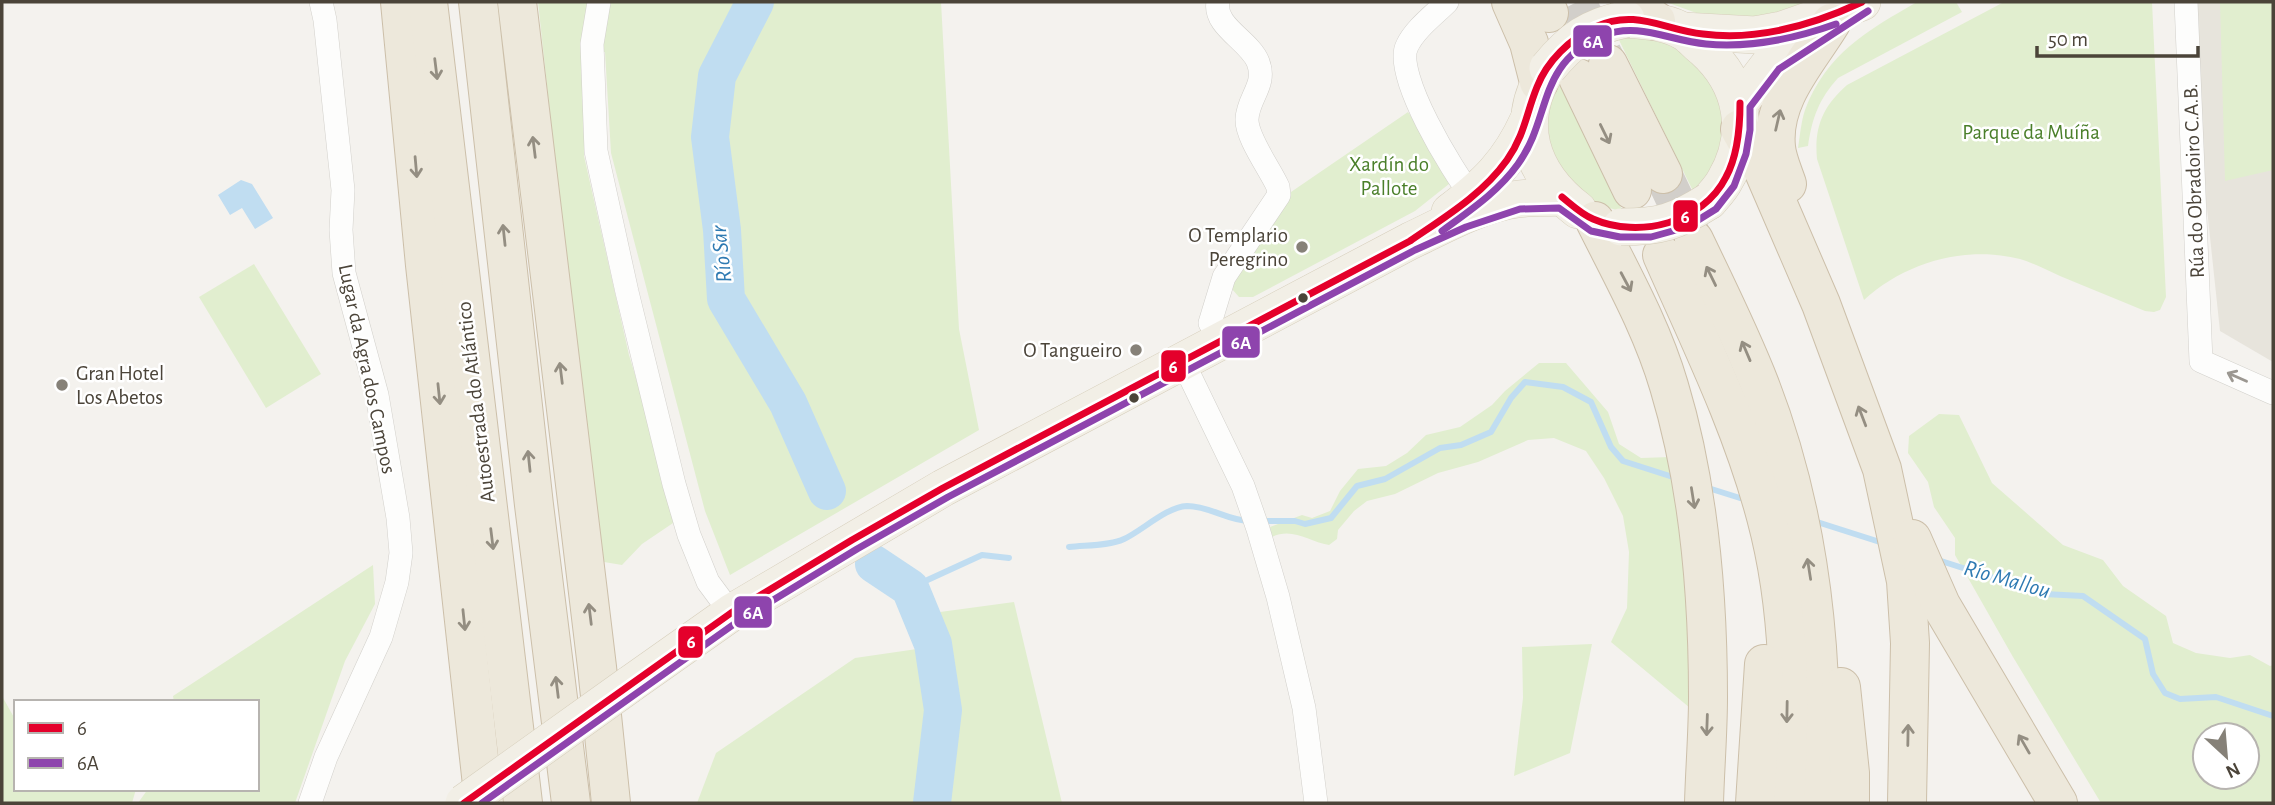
<svg xmlns="http://www.w3.org/2000/svg" width="2275" height="805" viewBox="0 0 2275 805" font-family="'Alegreya Sans',sans-serif">
<style>
.residential{fill:#e7e4dc}
.green{fill:#e1eecf;fill-rule:evenodd}
.water{fill:#c0ddf1}
.lines{fill:none;stroke-linecap:round;stroke-linejoin:round}
.stream{stroke:#c0ddf1;stroke-width:6}
.river{stroke:#c0ddf1;stroke-width:38}
.highway-tunnel{stroke:#d2cfca;stroke-width:38;stroke-dasharray:38 19;stroke-linecap:butt}
.street-casing{stroke:#d2d0cb;stroke-width:24}
.primary-casing{stroke:#d6cebb;stroke-width:38}
.highway-casing{stroke:#ccbfa9;stroke-width:40}
.street{stroke:#fdfdfc;stroke-width:23}
.primary{stroke:#f2efe6;stroke-width:37}
.highway{stroke:#ede8db;stroke-width:38}
.primary-bridge-casing{stroke:#d6cebb;stroke-width:38;stroke-linecap:butt}
.primary-bridge{stroke:#f2efe6;stroke-width:37}
.bus-1-casing{stroke:#fff;stroke-width:12}
.bus-2-casing{stroke:#fff;stroke-width:12}
.bus-1{stroke:#e4002b;stroke-width:7}
.bus-2{stroke:#8e44ad;stroke-width:7}
.oneway{stroke:#948e82}
.oneway2{stroke:#9b9791}
.poi-dot{fill:#868178;stroke:#fff;stroke-width:2.5}
.bus-dot{fill:#4b4439;stroke:#fff;stroke-width:2.5}
.labels{text-anchor:middle;dominant-baseline:central;stroke-width:5;stroke-linejoin:round;paint-order:stroke}
.park-label{font-size:21px;fill:#4a7f2a;stroke:#fff}
.street-label{font-size:21px;fill:#4b4439;stroke:#fff}
.poi-label{font-size:21px;fill:#4b4439;stroke:#fff;text-anchor:end}
.water-label{font-size:23px;font-style:italic;fill:#2e7ab2;stroke:#fff}
.line-badge{stroke:#fff;stroke-width:2.5}
.badge-label{font-size:19px;text-anchor:middle;font-weight:bold;fill:#fff}
</style>
<rect width="100%" height="100%" fill="#f4f2ee"/>
<polygon class="residential" points="2185,2 2273,2 2273,362 2220,331"/>
<g class="green">
<polygon points="538,2 941,2 959,329 979,430 730,575 705,511 611,153 605,52 584,52 584,156 629,355 679,519 642,544 622,565 598,561"/>
<polygon points="1666,2 1824,2 1813,7 1724,23"/>
<path d="M1917,2H1956L1962,12L1838,78C1819,99 1812,118 1808,146L1798,148C1800,136 1801,122 1805,110C1826,54 1868,30 1917,2Z"/>
<path d="M2004,2H2152L2166,297L2160,310L2154,312L2145,311C2117,299 2088,288 2060,276C2047,270 2033,263 2020,259C1966,245 1905,262 1864,300L1817,159C1814,127 1823,106 1847,85Z"/>
<polygon points="2220,2 2273,2 2273,170 2225,181"/>
<polygon points="1632,36 1667,41 1701,63 1722,103 1723,141 1708,175 1693,191 1618,38"/>
<polygon points="1561,76 1623,212 1596,204 1569,186 1547,143 1548,111"/>
<polygon points="1408,112 1454,180 1415,211 1253,297 1239,297 1232,289 1232,280 1276,217 1286,205 1291,192"/>
<polygon points="254,264 321,374 266,408 199,297"/>
<path d="M1539,363H1566L1608,412L1619,444L1641,458L1671,457L1692,619L1690,708L1611,642L1627,608L1629,552L1623,516L1604,478L1586,451L1554,438L1528,440L1478,462L1438,473L1395,494L1367,501L1354,511L1338,530L1337,539L1329,545C1309,542 1293,527 1272,537L1270,527L1302,515L1312,518L1330,511L1340,491L1358,469L1386,466L1407,453L1426,435L1460,427L1492,405L1505,391Z"/>
<path d="M1939,414L1959,415L1992,483L2063,545L2103,560L2123,586L2166,616L2173,643L2196,653L2230,658L2250,655L2270,666L2273,665V803H2101L2013,657L1955,555V538L1934,507L1928,482L1908,453L1909,436ZM2205,735H2247V777H2205Z"/>
<polygon points="373,565 375,604 345,661 295,803 138,803 148,789 257,789 257,702 174,702 173,696"/>
<polygon points="1014,602 1062,803 947,803 950,667 944,651 940,612"/>
<polygon points="1592,644 1570,753 1514,776 1523,698 1522,647"/>
<polygon points="917,649 933,699 916,803 697,803 716,753 855,658"/>
<polygon points="2,696 16,721 16,789 136,789 132,803 2,803"/>
</g>
<polygon class="water" points="241,180 252,184 273,218 255,229 242,208 230,215 218,195"/>
<g class="lines">
<g class="stream">
<polyline points="1705,487 1740,498"/>
<polyline points="1261,521 1295,521 1305,524 1331,518 1357,486 1385,479 1440,448 1461,445 1491,432 1511,398 1525,382 1563,387 1591,402 1611,447 1623,461 1676,478"/>
<polyline points="1814,521 1883,543"/>
<path d="M1069,547C1086,545 1109,546 1124,539C1142,531 1166,507 1187,506C1210,506 1228,521 1250,521"/>
<polyline points="1938,560 2044,594 2083,596 2145,639 2153,674 2165,693 2180,699 2216,697 2273,716"/>
<polyline points="910,588 982,555 1009,558"/>
</g>
<g class="river">
<polyline points="755,2 717,76 710,137 722,230 726,299 788,403 827,491"/>
<polyline points="874,564 910,588 933,644 943,710 932,803"/>
</g>
<g class="highway-tunnel">
<polyline points="1577,2 1607,62"/>
<polyline points="1663,174 1694,240"/>
</g>
<g class="street-casing">
<g id="street">
<polyline points="599,2 592,44 596,151 627,292 674,484 689,535 708,582 731,613"/>
<path d="M1218,2C1213,26 1250,41 1258,62C1267,85 1248,97 1247,119C1246,137 1270,169 1278,187L1279,195L1224,277L1210,323L1220,342"/>
<path d="M1447,2C1434,15 1415,29 1407,46C1393,74 1453,172 1472,196"/>
<polyline points="2186,2 2201,361 2273,393"/>
<polyline points="1183,362 1243,486 1258,529 1278,597 1304,708 1316,803"/>
<polyline points="310,803 326,757 381,637 397,582 401,553 398,518 377,395 344,273 341,230 343,190 325,20 321,2"/>
</g>
</g>
<g class="primary-casing">
<g id="primary">
<path d="M1626,19C1645,21 1667,21 1684,32C1691,36 1697,44 1704,49C1743,84 1752,134 1725,180C1721,188 1714,195 1709,201"/>
<polyline points="1683,31 1755,35 1782,30 1862,2"/>
<path d="M1548,68C1513,121 1530,173 1578,210"/>
<polyline points="1740,103 1772,61 1820,29"/>
<path d="M1450,212C1486,185 1509,163 1528,121"/>
<path d="M629,685L731,613L943,488L1410,241C1444,225 1480,204 1518,199C1532,197 1547,198 1562,197"/>
</g>
</g>
<g class="highway-casing">
<g id="highway">
<polyline points="400,2 425,265 484,803"/>
<polyline points="428,2 523,803"/>
<polyline points="478,2 534,505 571,803"/>
<polyline points="517,2 597,667 611,803"/>
<polyline points="1511,2 1529,43 1539,82"/>
<polyline points="1544,2 1549,13"/>
<polyline points="1630,2 1656,21"/>
<polyline points="1608,64 1663,174"/>
<polyline points="1578,78 1632,190"/>
<polyline points="1740,129 1764,172 1821,304 1882,469 1906,581 1910,643 1907,803"/>
<path d="M1787,184C1783,172 1777,159 1776,147C1771,99 1808,61 1831,23"/>
<path d="M1595,221C1622,275 1652,328 1669,386C1699,485 1708,594 1708,697C1708,732 1705,768 1704,803"/>
<path d="M1694,240C1717,288 1741,336 1760,385C1812,520 1826,661 1818,803"/>
<path d="M1662,255C1700,341 1742,426 1766,517C1791,610 1791,708 1785,803"/>
<polyline points="1912,539 1941,605 2058,803"/>
<polyline points="1841,687 1850,773 1850,803"/>
<polyline points="1755,803 1764,664"/>
</g>
</g>
<use href="#street" class="street"/>
<use href="#primary" class="primary"/>
<use href="#highway" class="highway"/>
<g class="primary-bridge-casing">
<g id="primary-bridge">
<path d="M1548,68C1572,39 1589,27 1626,19"/>
<path d="M1621,227C1660,227 1676,222 1709,201"/>
<polyline points="464,803 629,685"/>
</g>
</g>
<use href="#primary-bridge" class="primary-bridge"/>
<g class="bus-1-casing">
<g id="bus-1">
<path d="M1562,197C1572,205 1581,214 1593,219C1639,239 1703,223 1726,177C1738,155 1740,128 1740,103"/>
<path d="M464,803L731,613L852,540L943,488L1410,241C1445,217 1482,195 1507,160C1525,134 1526,114 1537,87C1547,61 1570,39 1595,27C1636,8 1664,30 1703,34C1758,41 1813,25 1862,2"/>
</g>
</g>
<g class="bus-2-casing">
<g id="bus-2">
<path d="M1442,231C1469,211 1498,192 1518,164C1552,117 1536,64 1602,36C1638,21 1670,41 1706,44C1751,48 1794,39 1836,24"/>
<polyline points="482,803 737,622 857,549 948,497 1415,250 1466,227 1520,209 1559,208 1591,231 1620,237 1651,237 1687,227 1716,209 1734,186 1746,154 1750,130 1750,107 1779,69 1868,11"/>
</g>
</g>
<use href="#bus-1" class="bus-1"/>
<use href="#bus-2" class="bus-2"/>
</g>
<defs><path id="oneway-shaft" d="M-6 0H5M1.5-3L5.5 0L1.5 3" fill="none" stroke-width="1.6" stroke-linecap="round" stroke-linejoin="round" transform="scale(1.75)"/></defs>
<g class="oneway">
<use href="#oneway-shaft" transform="translate(436 69) rotate(83)"/>
<use href="#oneway-shaft" transform="translate(1778 120) rotate(-77)"/>
<use href="#oneway-shaft" transform="translate(1605 134) rotate(64)"/>
<use href="#oneway-shaft" transform="translate(534 147) rotate(-97)"/>
<use href="#oneway-shaft" transform="translate(416 167) rotate(85)"/>
<use href="#oneway-shaft" transform="translate(504 235) rotate(-96)"/>
<use href="#oneway-shaft" transform="translate(1711 276) rotate(-116)"/>
<use href="#oneway-shaft" transform="translate(1626 282) rotate(62)"/>
<use href="#oneway-shaft" transform="translate(1746 351) rotate(-113)"/>
<use href="#oneway-shaft" transform="translate(561 373) rotate(-97)"/>
<use href="#oneway-shaft" transform="translate(439 394) rotate(84)"/>
<use href="#oneway-shaft" transform="translate(1862 416) rotate(-111)"/>
<use href="#oneway-shaft" transform="translate(529 461) rotate(-96)"/>
<use href="#oneway-shaft" transform="translate(1693 498) rotate(81)"/>
<use href="#oneway-shaft" transform="translate(492 539) rotate(83)"/>
<use href="#oneway-shaft" transform="translate(1809 569) rotate(-99)"/>
<use href="#oneway-shaft" transform="translate(590 614) rotate(-97)"/>
<use href="#oneway-shaft" transform="translate(464 620) rotate(84)"/>
<use href="#oneway-shaft" transform="translate(557 687) rotate(-97)"/>
<use href="#oneway-shaft" transform="translate(1787 712) rotate(91)"/>
<use href="#oneway-shaft" transform="translate(1707 725) rotate(92)"/>
<use href="#oneway-shaft" transform="translate(1908 735) rotate(-89)"/>
<use href="#oneway-shaft" transform="translate(2024 744) rotate(-120)"/>
</g>
<use class="oneway2" href="#oneway-shaft" transform="translate(2237 377) rotate(-156)"/>
<g class="poi-dot">
<circle cx="1302" cy="247" r="7"/>
<circle cx="1136" cy="350" r="7"/>
<circle cx="62" cy="385" r="7"/>
</g>
<g class="bus-dot">
<circle cx="1303" cy="298" r="6"/>
<circle cx="1134" cy="398" r="6"/>
</g>
<g class="labels">
<g class="park-label">
<text x="2031" y="132">Parque da Muíña</text>
<text x="1389" y="164">Xardín do<tspan x="1389" dy="24">Pallote</tspan></text>
</g>
<g class="street-label">
<text transform="translate(2194 181) rotate(-92)">Rúa do Obradoiro C.A.B.</text>
<text transform="translate(367 369) rotate(78)">Lugar da Agra dos Campos</text>
<text transform="translate(476 402) rotate(-97)">Autoestrada do Atlántico</text>
</g>
<g class="poi-label">
<text x="1288" y="235">O Templario<tspan x="1288" dy="24">Peregrino</tspan></text>
<text x="1122" y="350">O Tangueiro</text>
<text x="76" y="373" text-anchor="start">Gran Hotel<tspan x="76" dy="24">Los Abetos</tspan></text>
</g>
<g class="water-label">
<text transform="translate(722 254) rotate(-96)">Río Sar</text>
<text transform="translate(2007 580) rotate(16)">Río Mallou</text>
</g>
</g>
<g class="line-badge">
<rect x="1572" y="24" width="41" height="34" rx="7" fill="#8e44ad"/>
<rect x="1672" y="199" width="27" height="34" rx="7" fill="#e4002b"/>
<rect x="1221" y="325" width="40" height="34" rx="7" fill="#8e44ad"/>
<rect x="1160" y="349" width="27" height="34" rx="7" fill="#e4002b"/>
<rect x="733" y="595" width="40" height="34" rx="7" fill="#8e44ad"/>
<rect x="677" y="625" width="27" height="34" rx="7" fill="#e4002b"/>
</g>
<g class="badge-label">
<text x="1593" y="48">6A</text>
<text x="1685" y="223">6</text>
<text x="1241" y="349">6A</text>
<text x="1173" y="373">6</text>
<text x="753" y="619">6A</text>
<text x="691" y="648">6</text>
</g>
<rect width="2275" height="805" fill="none" stroke="#4b4439" stroke-width="7"/>
<rect x="14" y="700" width="245" height="91" fill="#ffffff" stroke="#b7b4b0" stroke-width="2"/>
<rect x="28" y="723" width="35" height="10" fill="#e4002b" stroke="#b7b4b0" stroke-width="2"/>
<text x="77" y="735" font-size="21" fill="#4b4439">6</text>
<rect x="28" y="758" width="35" height="10" fill="#8e44ad" stroke="#b7b4b0" stroke-width="2"/>
<text x="77" y="770" font-size="21" fill="#4b4439">6A</text>
<g transform="translate(2226 756) rotate(154)"><circle r="33" fill="#ffffff" stroke="#b7b4b0" stroke-width="2"/>
<path d="M0-5L12 26L0 18L-12 26Z" fill="#868178"/>
<text y="-10" font-size="19" font-weight="bold" text-anchor="middle" fill="#4b4439">N</text>
</g>
<path d="M2037 46v10h161v-10" fill="none" stroke="#4b4439" stroke-width="3.5"/>
<text x="2048" y="46" font-size="21" fill="#4b4439" stroke="#ffffff" stroke-width="5" paint-order="stroke">50 m</text>
</svg>
